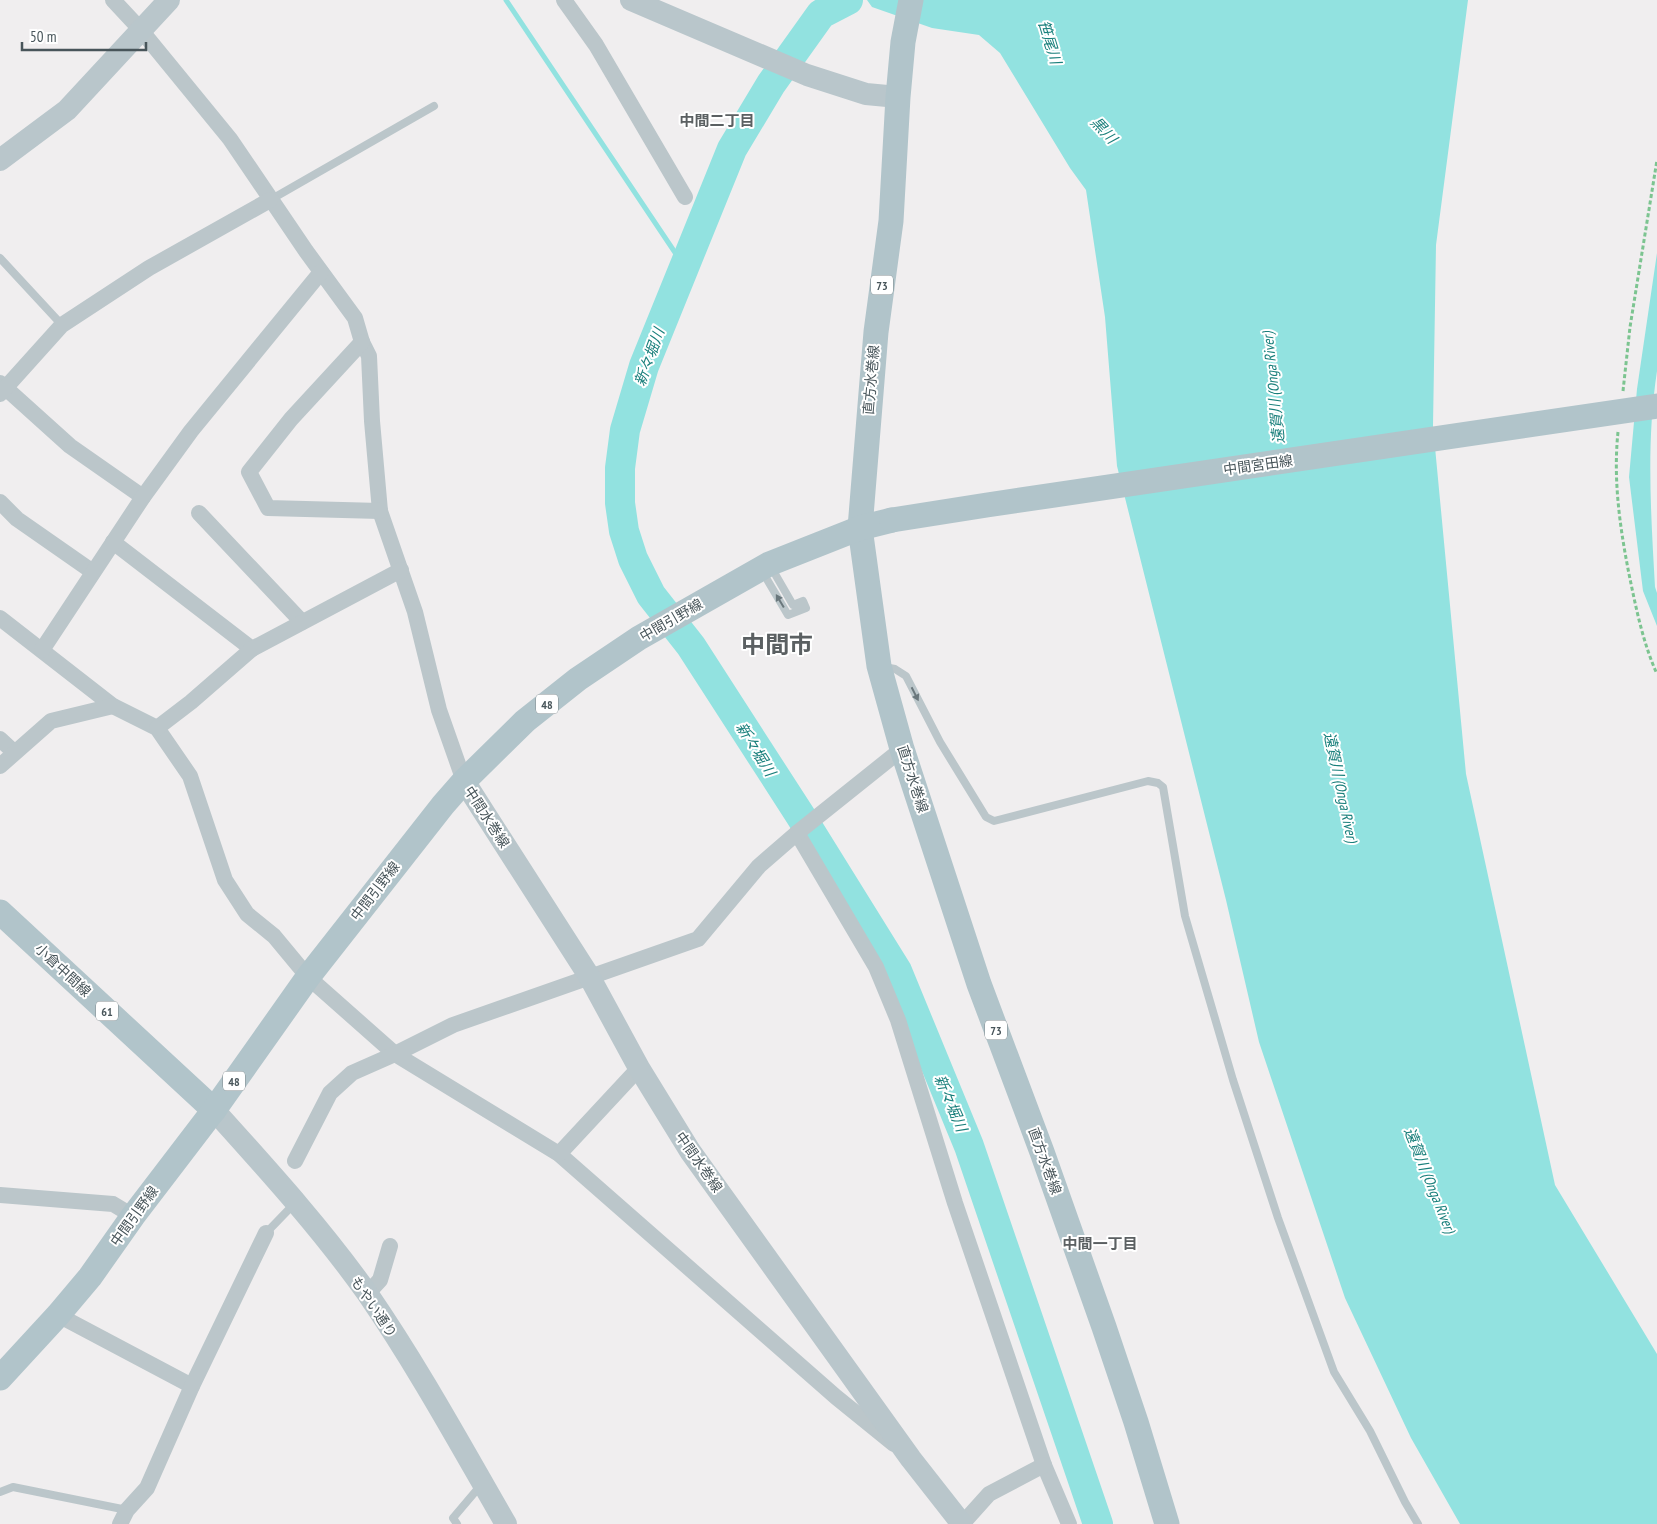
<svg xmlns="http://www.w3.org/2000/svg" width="1657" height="1524" viewBox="0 0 1657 1524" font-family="'PT Sans Narrow','Noto Sans JP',sans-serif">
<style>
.water{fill:#92e2e0}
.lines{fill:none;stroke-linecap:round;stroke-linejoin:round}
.stream{stroke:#92e2e0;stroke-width:5}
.river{stroke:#92e2e0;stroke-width:30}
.path{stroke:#7cc490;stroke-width:3;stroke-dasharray:4 2.5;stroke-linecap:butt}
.lane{stroke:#bbc6ca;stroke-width:8}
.street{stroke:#bbc6ca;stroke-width:16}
.secondary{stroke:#b9c6cb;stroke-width:22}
.primary{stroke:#b1c4ca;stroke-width:25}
.primary-bridge{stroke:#b1c4ca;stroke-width:25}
.oneway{fill:#6a777c}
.labels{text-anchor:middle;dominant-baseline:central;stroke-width:4;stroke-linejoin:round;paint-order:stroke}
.shield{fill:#fff;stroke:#7f888c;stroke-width:1}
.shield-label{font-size:12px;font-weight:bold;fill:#48555a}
.street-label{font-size:14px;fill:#48555a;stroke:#fff}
.water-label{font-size:15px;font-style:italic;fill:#197f7b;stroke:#fff}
.neighbourhood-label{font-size:15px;font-weight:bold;fill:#5b6062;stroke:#fff}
.town-label{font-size:24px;font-weight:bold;fill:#5b6062;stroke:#fff}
</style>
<rect width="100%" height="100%" fill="#f0eeef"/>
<g class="water">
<polygon points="867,0 1468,0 1436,245 1433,426 1466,774 1555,1185 1657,1354 1657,1524 1460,1524 1411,1438 1345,1298 1259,1042 1226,900 1117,466 1105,317 1086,190 1070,168 1000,53 979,35 932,28 872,7"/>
<path d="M1657,253V371C1646,443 1651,515 1655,587L1657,593V626L1643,591L1629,477L1637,389Z"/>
</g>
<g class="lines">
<polyline class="stream" points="506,0 676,254 685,262"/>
<polyline class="river" points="848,0 821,14 771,84 732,149 644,366 625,430 620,468 620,503 624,531 633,559 651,595 691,646 800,815 897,971 969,1146 1098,1524"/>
<g class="path">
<polyline points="1623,391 1630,327 1657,160"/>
<path d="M1618,432C1613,480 1620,528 1629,574C1636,608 1643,643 1657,674"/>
</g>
<g class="lane">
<polyline points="270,200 434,106"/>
<polyline points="0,258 62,325"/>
<polyline points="762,571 788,615 806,608 803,601 793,605 771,567"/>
<polyline points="884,667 895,669 906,676 940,742 986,817 994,821 1148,781 1158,783 1163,787 1185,916 1233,1080 1278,1218 1334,1372 1370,1431 1405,1502 1418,1524"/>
<polyline points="266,1233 294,1204"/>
<polyline points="0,1492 13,1487 127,1510"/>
<polyline points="457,1524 453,1518 481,1485"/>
</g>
<g class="street">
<polyline points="113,0 140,29 230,139 306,251 355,318 362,342 369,356 372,421 380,511 415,612 439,710 464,781"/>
<polyline points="564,0 596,45 685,197"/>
<polyline points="362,342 291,419 249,472 268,508 380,511"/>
<polyline points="0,383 70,446 143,497"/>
<polyline points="0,394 62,325 149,268 270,200"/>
<polyline points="0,502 17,519 93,572"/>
<polyline points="199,513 302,622"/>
<polyline points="113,542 252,649"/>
<polyline points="0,618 113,706 157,728 190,776 225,880 247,914 274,936 308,977 395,1054 559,1154 836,1397 894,1444"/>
<polyline points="42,650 143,497 191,431 321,272"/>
<polyline points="157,728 191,702 252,649 401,570"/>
<polyline points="0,739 14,752"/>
<polyline points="0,766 51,721 113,706"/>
<polyline points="797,833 876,967 898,1020 955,1203 1044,1465 1069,1524"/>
<polyline points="559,1154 639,1068"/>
<polyline points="295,1161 330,1093 352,1073 395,1054 453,1025 698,939 759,866 797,833 902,749"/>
<polyline points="0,1195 113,1204 133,1216"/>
<polyline points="367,1294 380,1280 390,1246"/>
<polyline points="58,1315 192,1386"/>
<polyline points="120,1524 127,1510 147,1488 192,1386 266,1233"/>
<polyline points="962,1524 989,1494 1044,1465"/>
</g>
<g class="secondary">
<polyline points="631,0 807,75 866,94 898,97"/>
<polyline points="0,160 67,110 169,0"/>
<polyline points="464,781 589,976 639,1068 690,1151 911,1459 962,1524"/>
<path d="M214,1110C267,1169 321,1228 367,1293C418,1367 461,1446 506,1524"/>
</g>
<g class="primary">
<polyline points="911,0 903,42 898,97 891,221 876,332 860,528 879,666 902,749 979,984 1042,1152 1104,1327 1136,1422 1167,1524"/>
<polyline points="0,912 214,1110"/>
<polyline points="0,1378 58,1315 90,1277 133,1216 214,1110 308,977 443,805 464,781 525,721 578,679 639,638 769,564 860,528 892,520"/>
</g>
<polyline class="primary-bridge" points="892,520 987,505 1657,406"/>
</g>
<defs><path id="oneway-solid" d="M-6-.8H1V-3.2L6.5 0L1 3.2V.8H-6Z" transform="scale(1.25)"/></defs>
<g class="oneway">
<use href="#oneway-solid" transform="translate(780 601) rotate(-121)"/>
<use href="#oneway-solid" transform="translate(915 694) rotate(63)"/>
</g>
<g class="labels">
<g class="shield">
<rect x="871" y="275.5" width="22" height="19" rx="4"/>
<rect x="536" y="694.5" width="22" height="19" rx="4"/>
<rect x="96" y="1001.5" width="22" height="19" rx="4"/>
<rect x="985" y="1020.5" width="22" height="19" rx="4"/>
<rect x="223" y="1071.5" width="22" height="19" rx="4"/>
</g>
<g class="shield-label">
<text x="882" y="285">73</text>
<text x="547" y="704">48</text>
<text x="107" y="1011">61</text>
<text x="996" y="1030">73</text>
<text x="234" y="1081">48</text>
</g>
<g class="street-label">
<text transform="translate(871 380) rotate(-85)">直方水巻線</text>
<text transform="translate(1258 465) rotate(-8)">中間宮田線</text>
<text transform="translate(671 620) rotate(-30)">中間引野線</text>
<text transform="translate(913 779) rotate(72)">直方水巻線</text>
<text transform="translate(487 817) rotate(57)">中間水巻線</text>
<text transform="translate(375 891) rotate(-52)">中間引野線</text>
<text transform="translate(63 970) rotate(43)">小倉中間線</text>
<text transform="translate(1045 1161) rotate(70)">直方水巻線</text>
<text transform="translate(699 1162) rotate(55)">中間水巻線</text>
<text transform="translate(134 1216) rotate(-54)">中間引野線</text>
<text transform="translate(374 1307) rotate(56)">もやい通り</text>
</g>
<g class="water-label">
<text transform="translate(1050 42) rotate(73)">笹尾川</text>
<text transform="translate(1104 130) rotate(47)">黒川</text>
<text transform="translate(649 357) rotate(-70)">新々堀川</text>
<text transform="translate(1273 388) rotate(-96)">遠賀川 (Onga River)</text>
<text transform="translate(756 749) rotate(58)">新々堀川</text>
<text transform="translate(1341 787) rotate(78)">遠賀川 (Onga River)</text>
<text transform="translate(951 1103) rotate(67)">新々堀川</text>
<text transform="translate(1430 1180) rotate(68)">遠賀川 (Onga River)</text>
</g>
<g class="neighbourhood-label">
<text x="717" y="120">中間二丁目</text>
<text x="1100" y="1243">中間一丁目</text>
</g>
<g class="town-label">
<text x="777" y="644">中間市</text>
</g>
</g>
<path d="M22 42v8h124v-8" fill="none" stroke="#48555a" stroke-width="2.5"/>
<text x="30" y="42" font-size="15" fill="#48555a" stroke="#ffffff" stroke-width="4" paint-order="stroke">50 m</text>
</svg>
